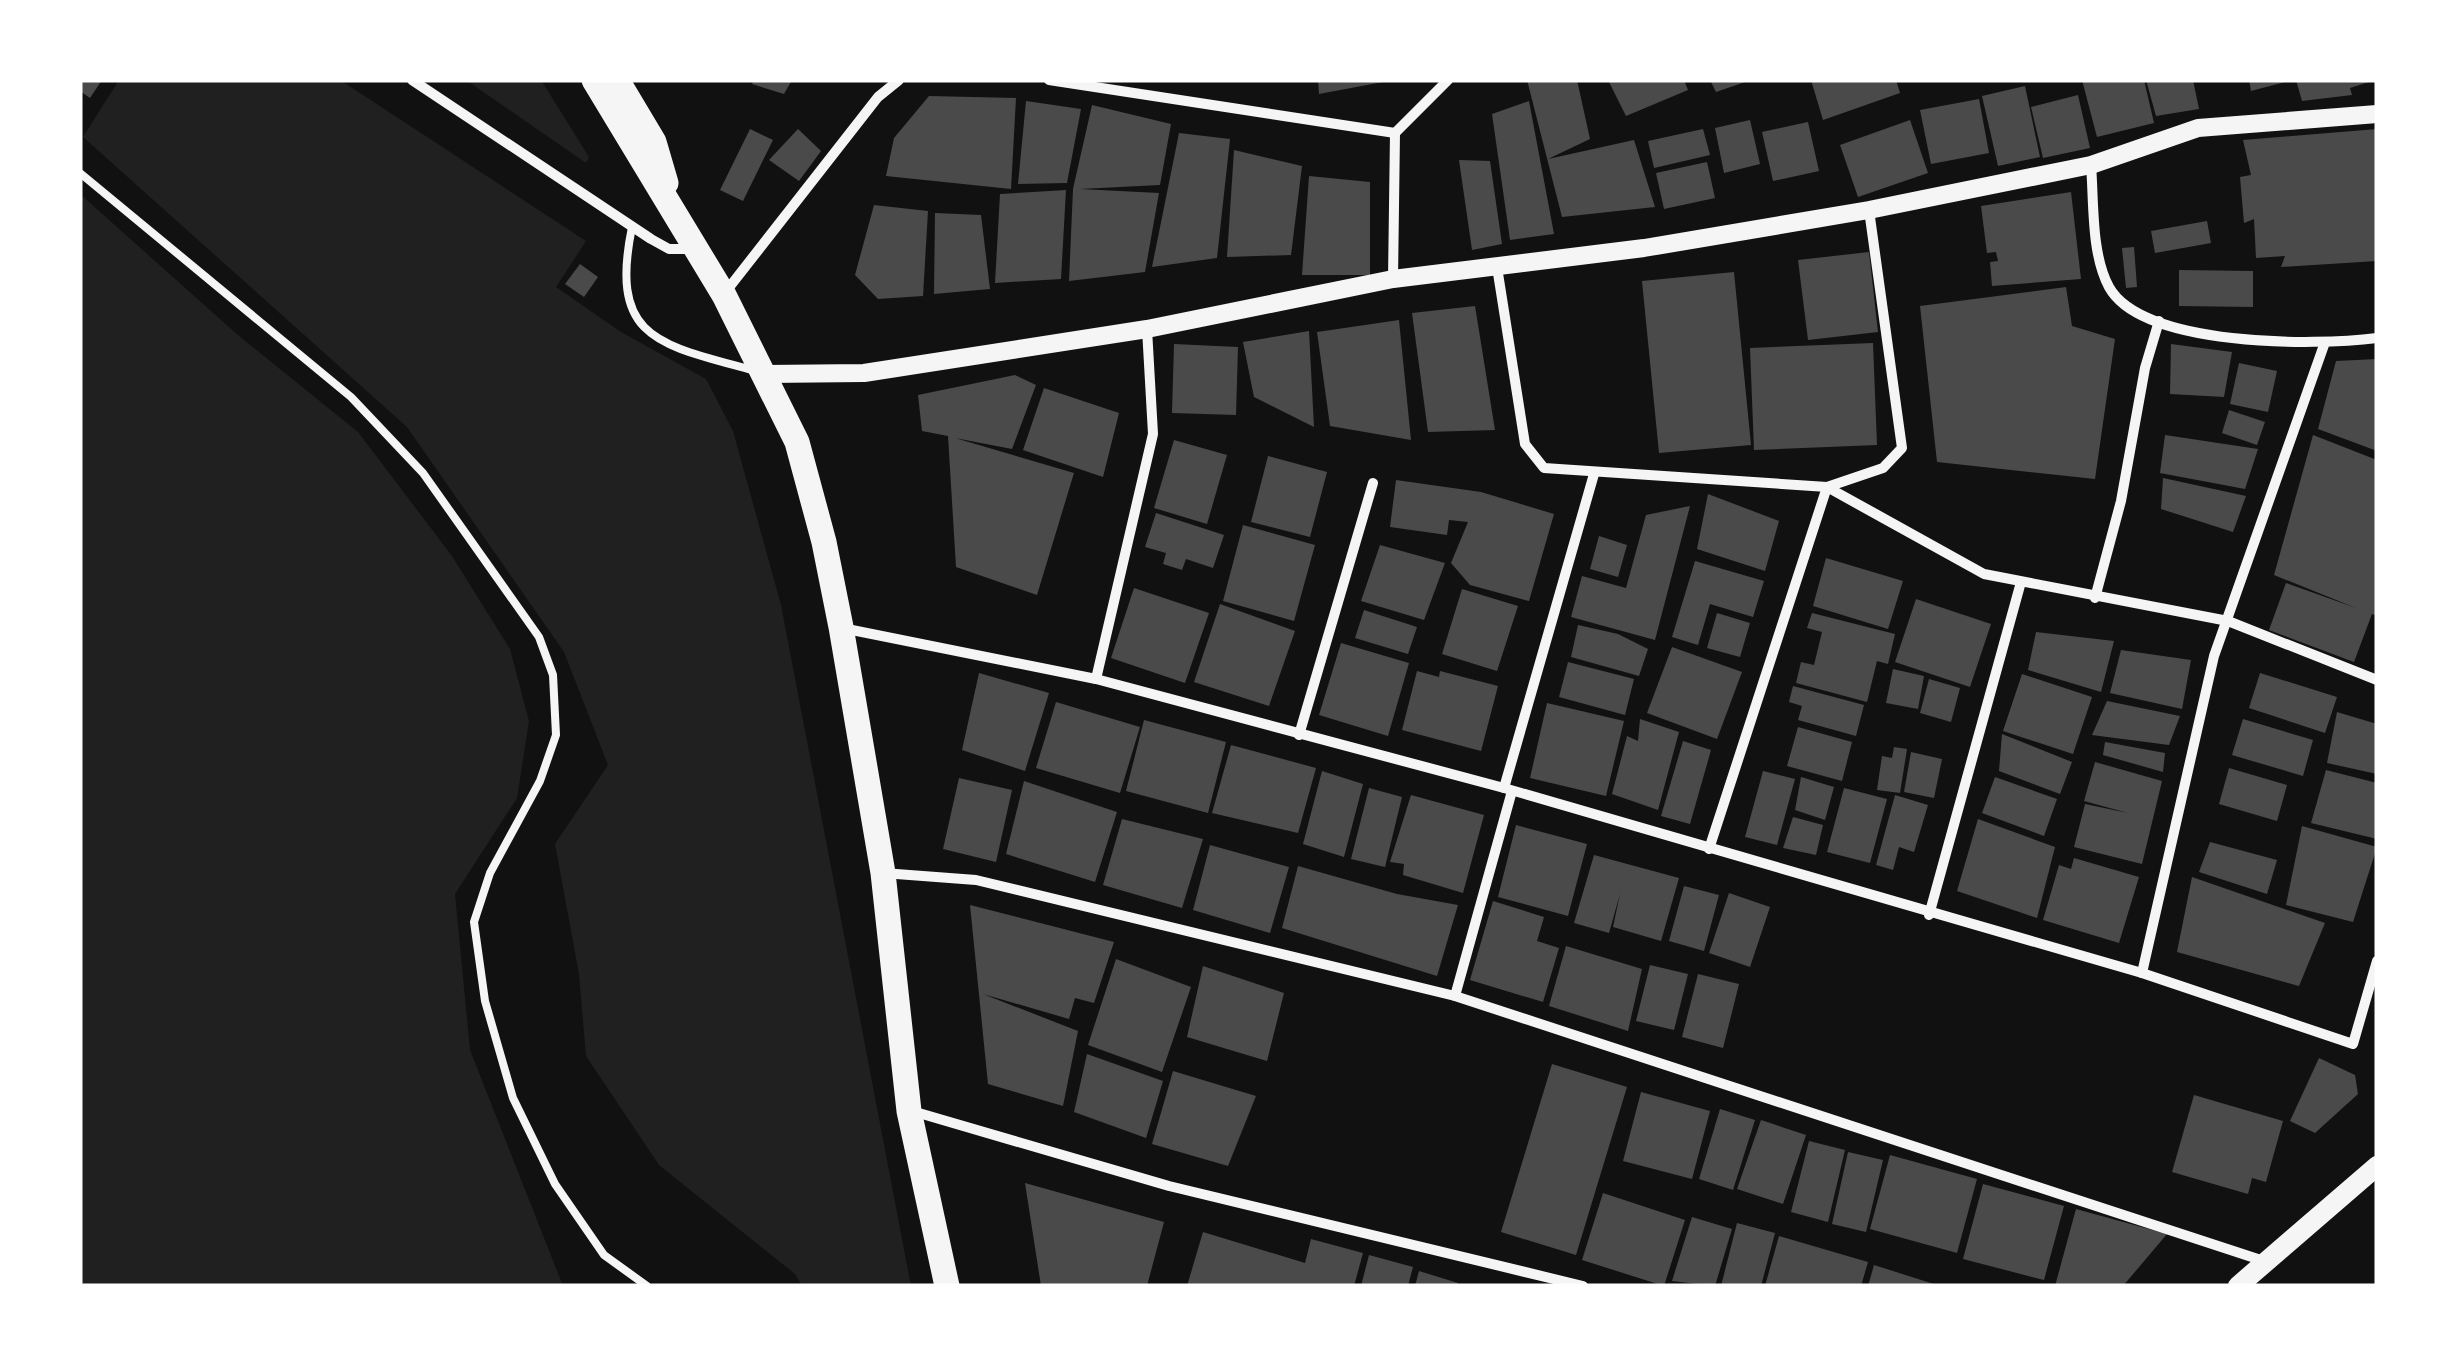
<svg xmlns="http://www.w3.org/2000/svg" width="2457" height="1366" viewBox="0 0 2457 1366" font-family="'Exo 2',sans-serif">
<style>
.green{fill:#202020}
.building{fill:#4a4a4a}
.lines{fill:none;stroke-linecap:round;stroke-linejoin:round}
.service{stroke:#f5f5f5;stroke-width:8}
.minor{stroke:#f5f5f5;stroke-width:10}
.tertiary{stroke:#f5f5f5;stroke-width:18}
.secondary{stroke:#f5f5f5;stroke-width:20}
.primary{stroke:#f5f5f5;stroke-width:25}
</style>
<rect width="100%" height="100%" fill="#111"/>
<g class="green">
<polygon points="119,80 340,80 586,241 556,287 621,332 706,379 733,431 781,605 911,1286 802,1286 795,1274 659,1165 586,1056 579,974 555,844 608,765 564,652 407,427 83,137"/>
<polygon points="466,80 541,80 589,157 586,163"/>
<polygon points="80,194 239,336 358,432 452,556 510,649 529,721 517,798 455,894 470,1050 563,1286 80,1286"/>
</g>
<g class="building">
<polygon points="80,80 102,80 90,98 80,91"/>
<polygon points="754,80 792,80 784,94 752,84"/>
<polygon points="1318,80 1383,80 1383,82 1319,94"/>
<polygon points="1527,80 1577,80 1590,139 1548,159 1634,140 1655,207 1562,217"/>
<polygon points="1608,80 1684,80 1688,90 1626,116"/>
<polygon points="1710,80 1748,80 1748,81 1716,92"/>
<polygon points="1811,80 1896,80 1900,93 1823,120"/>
<polygon points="2082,80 2144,80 2154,123 2097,137"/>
<polygon points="2146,80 2193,80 2199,109 2156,116"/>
<polygon points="2249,80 2289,80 2289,81 2251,91"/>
<polygon points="2296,80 2372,80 2372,81 2350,88 2352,95 2302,101"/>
<polygon points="2025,86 2040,157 1998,166 1982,96"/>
<polygon points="2078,95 2090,148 2043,158 2031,107"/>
<polygon points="929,96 1016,98 1011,189 886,176 894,138"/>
<polygon points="1979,99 1989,153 1931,164 1920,110"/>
<polygon points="1026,101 1081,109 1067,183 1018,184"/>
<polygon points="1529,101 1554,234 1510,240 1492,114"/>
<polygon points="1092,105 1171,124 1160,185 1080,189 1159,193 1145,272 1069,281 1073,189"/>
<polygon points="1750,120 1760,164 1724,173 1715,128"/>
<polygon points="1910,120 1928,173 1858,197 1840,145"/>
<polygon points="1808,122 1819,171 1773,181 1762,132"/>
<polygon points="750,129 773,140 743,201 720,190"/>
<polygon points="798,129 821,151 799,181 769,160"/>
<polygon points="1703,129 1710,155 1654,168 1648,141"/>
<polygon points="2377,129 2377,261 2281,267 2285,256 2256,258 2254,219 2244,223 2240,177 2251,175 2243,140"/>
<polygon points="1179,133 1230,139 1217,258 1152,267"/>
<polygon points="1234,150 1302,166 1291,255 1227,257"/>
<polygon points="1459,160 1490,161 1502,244 1472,250"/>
<polygon points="1707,162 1715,198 1664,209 1656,173"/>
<polygon points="1309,176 1370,182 1370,275 1302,275"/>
<polygon points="1066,190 1061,279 995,283 1000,194"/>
<polygon points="2071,192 2081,279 1992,286 1990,262 1998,261 1996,252 1987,253 1981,206"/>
<polygon points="874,205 928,211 923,296 878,299 855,275"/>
<polygon points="935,213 981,215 990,289 934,294"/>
<polygon points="2207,221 2211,243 2155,253 2151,231"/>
<polygon points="2134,247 2137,287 2126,288 2122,248"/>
<polygon points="1869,252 1878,332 1808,340 1798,260"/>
<polygon points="580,264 598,277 584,297 565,284"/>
<polygon points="2179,270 2253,271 2253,307 2179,306"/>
<polygon points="1734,272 1751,445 1659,453 1642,281"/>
<polygon points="2066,287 2072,326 2115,339 2095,479 1937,462 1920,306"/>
<polygon points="1475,306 1495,430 1428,432 1412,313"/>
<polygon points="1399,320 1411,440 1330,426 1317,332"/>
<polygon points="1309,331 1314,427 1254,397 1243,342"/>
<polygon points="1873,343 1877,445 1754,450 1750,348"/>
<polygon points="1174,344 1238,347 1236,415 1172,413"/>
<polygon points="2171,344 2232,352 2224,397 2170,394"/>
<polygon points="2377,359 2377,451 2318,429 2336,361"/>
<polygon points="2239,363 2277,371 2268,412 2230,404"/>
<polygon points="1015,375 1036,385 1012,449 955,438 1074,473 1037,595 956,567 948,436 922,431 918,395"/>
<polygon points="1044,388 1119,413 1103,477 1023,450"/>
<polygon points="2229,410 2265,422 2257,445 2222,433"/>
<polygon points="2165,435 2258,449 2245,489 2160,473"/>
<polygon points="2313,435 2377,460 2377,616 2372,614 2354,662 2269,630 2286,583 2356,608 2274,575"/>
<polygon points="1174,440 1227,455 1207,524 1154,508"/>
<polygon points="1268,456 1327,472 1310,537 1251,522"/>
<polygon points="2163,478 2246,496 2233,532 2161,509"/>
<polygon points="1396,480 1481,492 1554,514 1529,601 1470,585 1451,563 1468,522 1449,520 1447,535 1390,527"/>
<polygon points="1708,494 1779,521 1765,571 1697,549"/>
<polygon points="1690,506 1655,640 1571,617 1582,576 1626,588 1646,515"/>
<polygon points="1156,513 1224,535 1213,568 1186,559 1182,570 1163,564 1166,553 1145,547"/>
<polygon points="1243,525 1315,545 1294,621 1223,601"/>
<polygon points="1599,536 1627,545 1618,577 1590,569"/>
<polygon points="1380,545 1445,563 1424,620 1361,601"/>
<polygon points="1826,558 1903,581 1888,629 1813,606"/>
<polygon points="1695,561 1764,581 1753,617 1710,604 1698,645 1672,637"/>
<polygon points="1134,588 1209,613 1185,683 1111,658"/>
<polygon points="1462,589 1518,606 1497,671 1442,654"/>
<polygon points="1916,599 1991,624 1970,687 1895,662"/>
<polygon points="1220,604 1295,631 1269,706 1194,682"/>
<polygon points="1364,610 1417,627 1408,654 1355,638"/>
<polygon points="1717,613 1750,623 1740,657 1707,648"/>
<polygon points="1812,613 1895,634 1888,664 1877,661 1867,702 1796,683 1801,662 1814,665 1822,632 1807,628"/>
<polygon points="1578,625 1618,634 1648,649 1639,676 1571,657"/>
<polygon points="2036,632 2114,641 2101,692 2028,670"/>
<polygon points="1341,643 1409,663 1388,736 1319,715"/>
<polygon points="1672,647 1742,672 1717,739 1647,713"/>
<polygon points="2121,650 2191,660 2182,709 2110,693"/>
<polygon points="1568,662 1634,679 1625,715 1559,697"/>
<polygon points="1893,669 1924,676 1918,709 1886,703"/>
<polygon points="1417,671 1439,677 1440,671 1498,686 1481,751 1402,730"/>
<polygon points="979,673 1049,693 1025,771 962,750"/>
<polygon points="2260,673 2337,697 2325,733 2249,708"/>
<polygon points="2022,674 2092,697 2073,754 2003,731"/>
<polygon points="1929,679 1960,688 1951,722 1920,713"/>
<polygon points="1793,686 1864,705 1856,736 1798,720 1802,706 1789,702"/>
<polygon points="2107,701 2180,716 2169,745 2092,735"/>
<polygon points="1056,702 1140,727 1120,793 1036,768"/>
<polygon points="1547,703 1624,721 1606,796 1530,778"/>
<polygon points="2337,712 2377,724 2377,774 2327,763"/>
<polygon points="1640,719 1679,732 1658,810 1612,794 1627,736 1638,741"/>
<polygon points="2243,719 2313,740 2303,776 2232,755"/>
<polygon points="1144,720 1226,742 1208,813 1126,791"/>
<polygon points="1798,727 1852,742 1842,781 1787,766"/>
<polygon points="2002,734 2072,762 2060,794 1999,771"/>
<polygon points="1683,741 1711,750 1690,824 1661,816"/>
<polygon points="2105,742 2165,753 2163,772 2103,755"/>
<polygon points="1231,745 1316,768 1298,833 1212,813"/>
<polygon points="1894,747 1907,749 1900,793 1877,790 1882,756 1892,758"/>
<polygon points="1911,752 1942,759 1934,798 1904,792"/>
<polygon points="2095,762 2162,781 2142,864 2074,847 2085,804 2128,813 2084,801"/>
<polygon points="2229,768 2287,785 2277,821 2219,804"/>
<polygon points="2326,770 2377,783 2377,839 2311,823"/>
<polygon points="1322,771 1363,784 1344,857 1303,844"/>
<polygon points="1763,771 1795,779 1777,845 1745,837"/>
<polygon points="1801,777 1834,787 1825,820 1795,810"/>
<polygon points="1995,777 2057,799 2044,836 1982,813"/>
<polygon points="959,778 1012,790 996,862 943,849"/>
<polygon points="1024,781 1117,812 1095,882 1006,854"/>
<polygon points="1369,788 1402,797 1385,867 1351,859"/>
<polygon points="1844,788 1887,799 1870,863 1827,852"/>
<polygon points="1411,795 1484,815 1463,893 1403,875 1404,864 1390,862"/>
<polygon points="1895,795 1928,805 1914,852 1899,847 1893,870 1876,865"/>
<polygon points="1793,817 1823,825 1816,855 1783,848"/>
<polygon points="1122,819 1203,839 1182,908 1103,885"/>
<polygon points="1978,819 2055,847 2037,918 1957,891"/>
<polygon points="1516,825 1587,844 1568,916 1498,897"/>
<polygon points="2302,826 2377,847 2353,922 2286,905"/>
<polygon points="2210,842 2277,860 2267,894 2199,872"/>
<polygon points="1210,845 1289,867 1270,933 1193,910"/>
<polygon points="1594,855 1679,878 1661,941 1613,927 1620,894 1609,933 1574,923"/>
<polygon points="2074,858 2139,877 2119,943 2043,920 2059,865 2071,869"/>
<polygon points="1298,866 1397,894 1458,905 1437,976 1282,928"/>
<polygon points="2192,877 2325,923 2299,986 2177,952"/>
<polygon points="1684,886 1719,895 1704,951 1669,941"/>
<polygon points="1729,893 1770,907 1750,967 1709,953"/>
<polygon points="1493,901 1544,917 1537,941 1559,948 1543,1002 1470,980"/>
<polygon points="970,905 1114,942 1094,1003 1075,998 1069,1019 983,994 1078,1031 1063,1106 988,1084"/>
<polygon points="1566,946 1642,969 1628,1031 1549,1006"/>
<polygon points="1116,959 1191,987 1162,1072 1088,1045"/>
<polygon points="1650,965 1688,974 1674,1030 1636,1021"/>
<polygon points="1203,966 1284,993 1267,1061 1187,1037"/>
<polygon points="1698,974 1739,984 1723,1048 1682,1037"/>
<polygon points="1087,1054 1163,1081 1146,1138 1074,1112"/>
<polygon points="2319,1058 2355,1075 2358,1094 2315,1133 2290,1121"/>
<polygon points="1552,1064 1627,1087 1576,1255 1501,1232"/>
<polygon points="1173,1071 1256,1096 1228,1166 1152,1144"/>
<polygon points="1641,1092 1710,1111 1692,1179 1623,1161"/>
<polygon points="2194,1095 2283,1121 2266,1182 2252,1178 2248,1194 2172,1172"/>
<polygon points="1720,1109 1755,1120 1733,1190 1699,1179"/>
<polygon points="1761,1120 1806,1135 1783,1204 1737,1189"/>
<polygon points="1809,1141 1845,1150 1828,1222 1791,1212"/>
<polygon points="1848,1152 1883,1160 1866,1232 1832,1224"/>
<polygon points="1890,1155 1977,1179 1957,1253 1870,1229"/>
<polygon points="1025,1183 1164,1222 1147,1286 1041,1286"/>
<polygon points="1983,1184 2064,1206 2044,1280 1963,1259"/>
<polygon points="1603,1193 1685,1220 1664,1286 1582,1260"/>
<polygon points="2076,1209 2167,1234 2123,1286 2055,1286"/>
<polygon points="1692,1217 1732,1229 1715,1286 1672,1281"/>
<polygon points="1737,1223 1775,1233 1761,1286 1721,1286"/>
<polygon points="1203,1232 1305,1263 1311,1239 1363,1253 1354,1286 1187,1286"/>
<polygon points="1779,1236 1868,1262 1861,1286 1765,1286"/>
<polygon points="1369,1255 1413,1267 1408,1286 1361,1286"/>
<polygon points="1874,1265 1937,1285 1937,1286 1868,1286"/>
<polygon points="1419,1271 1458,1283 1457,1286 1415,1286"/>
</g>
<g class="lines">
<g class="service">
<polyline points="80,173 351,397 423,473 539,637 553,675 556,735 540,781 490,873 474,922 485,1001 513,1098 555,1184 604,1255 647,1286"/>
<path d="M632,227C609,339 658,344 752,370"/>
</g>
<g class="minor">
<polyline points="412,80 651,239 669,249 695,249"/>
<polyline points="1049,80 1395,133"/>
<path d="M2091,165C2094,202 2091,254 2109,287C2142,347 2315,346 2377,338"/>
<polyline points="1497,267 1525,444 1544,468 1827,487 1984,574 2228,621 2377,680"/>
<polyline points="1393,279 1395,133 1448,80"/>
<polyline points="724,294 878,97 899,80"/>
<polyline points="2095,598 2121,501 2145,368 2159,321"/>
<polyline points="842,628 1096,679 1504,788 2142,973 2353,1044 2377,961"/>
<polyline points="1096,679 1153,434 1147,329"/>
<polyline points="1299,735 1373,483"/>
<polyline points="1504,788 1594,474"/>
<polyline points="1709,849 1827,487 1883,468 1902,448 1869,210"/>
<polyline points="883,873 976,880 1455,996 2264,1261"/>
<polyline points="1929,915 2021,582"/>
<polyline points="2142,973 2214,656 2324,345"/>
<polyline points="1455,996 1512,791"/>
<polyline points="912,1111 1169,1186 1583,1286"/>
</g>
<polyline class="tertiary" points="766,374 864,373 1147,329 1393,279 1644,248 1869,210 2091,165 2198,128 2377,114"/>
<polyline class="secondary" points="2238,1286 2377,1166"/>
<g class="primary">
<polyline points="594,80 724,295 797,442 824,542 841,627 883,873 909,1111 947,1286"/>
<polyline points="617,80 654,142 666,183"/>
</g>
</g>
<rect width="2457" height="1366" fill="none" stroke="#ffffff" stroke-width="165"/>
</svg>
